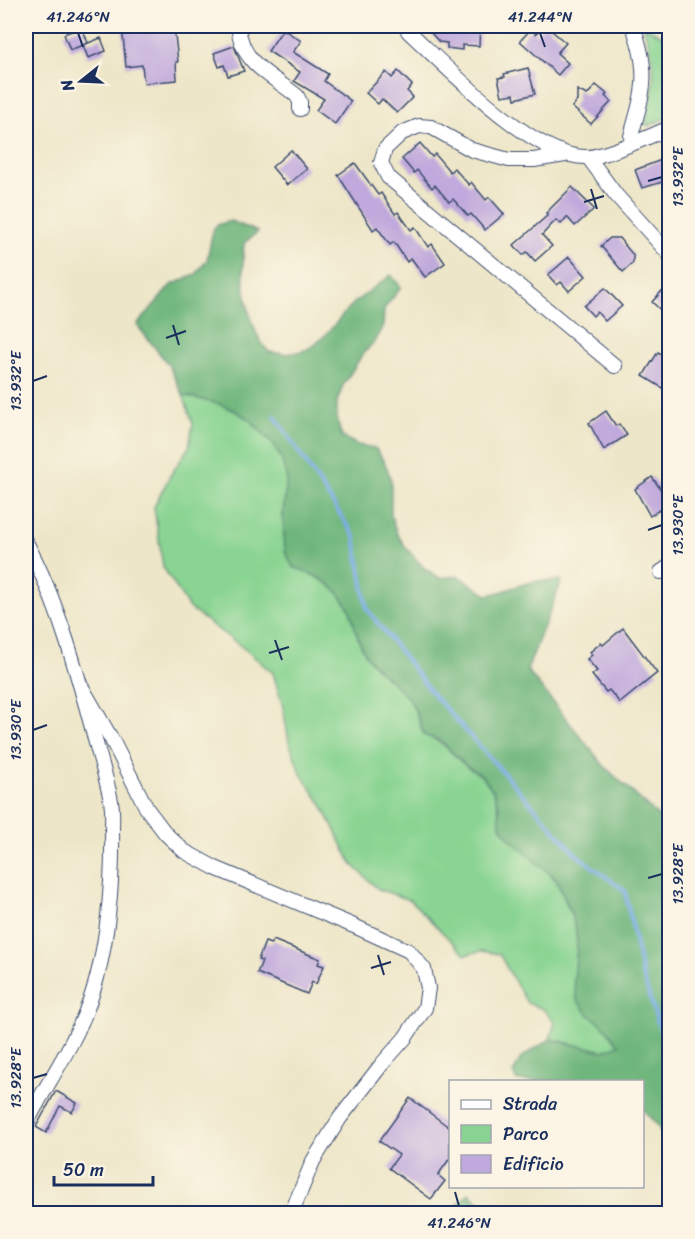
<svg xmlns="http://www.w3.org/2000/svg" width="695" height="1239" viewBox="0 0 695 1239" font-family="Sriracha,sans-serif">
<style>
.green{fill:#89d492;stroke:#528278;stroke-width:1.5}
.forest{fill:#6eb67c;stroke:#44726d;stroke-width:1.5}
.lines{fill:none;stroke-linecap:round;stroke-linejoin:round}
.stream{stroke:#78ace5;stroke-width:4}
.building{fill:#c0a9dc}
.minor-casing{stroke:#3a4a6e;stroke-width:16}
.minor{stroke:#fff;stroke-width:14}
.ticks{fill:none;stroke:#1b2f5e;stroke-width:2}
.neatline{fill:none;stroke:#1b2f5e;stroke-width:2}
.ticks-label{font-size:15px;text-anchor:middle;fill:#1b2f5e}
</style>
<rect width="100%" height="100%" fill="#fcf5e5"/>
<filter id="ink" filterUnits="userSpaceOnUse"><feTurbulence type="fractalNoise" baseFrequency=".0167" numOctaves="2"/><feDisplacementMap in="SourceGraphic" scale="12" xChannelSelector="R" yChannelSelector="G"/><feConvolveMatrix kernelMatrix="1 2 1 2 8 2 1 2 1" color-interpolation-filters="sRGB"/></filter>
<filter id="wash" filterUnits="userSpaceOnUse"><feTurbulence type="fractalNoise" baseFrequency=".008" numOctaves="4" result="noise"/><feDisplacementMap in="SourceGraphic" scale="24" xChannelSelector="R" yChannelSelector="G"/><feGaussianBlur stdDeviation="1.35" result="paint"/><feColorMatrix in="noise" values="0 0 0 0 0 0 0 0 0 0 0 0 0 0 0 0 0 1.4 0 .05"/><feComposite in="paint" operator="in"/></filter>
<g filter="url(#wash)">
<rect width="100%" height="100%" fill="#ede6c8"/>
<g class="green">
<path d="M643,26L669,39V117L648,126L645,124C656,83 657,67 643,26Z"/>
<path d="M183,395L220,404L236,411L250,420L274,445L282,460L287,479L283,514L285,551L293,567C316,574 340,587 350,611C357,627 357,643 368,658C380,674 399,685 410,701C416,710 420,724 424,735C447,743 449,752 466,766C471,770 478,772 482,777C496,790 499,806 500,825L556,880L571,913L576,929L577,947L574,982L588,1014L602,1024L620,1045L603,1051L550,1039L555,1023L543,1009L527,1003L499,954L482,951L465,955L410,900L378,889L352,864L321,803L301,774L289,742L283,707L273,673L246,650L189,608L163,567L154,507L170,476L189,447L193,423Z"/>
</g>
<g class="forest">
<path d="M231,221L258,232L244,243C241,274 246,329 269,352C280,353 292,355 302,351C321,346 339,317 354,303C366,293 378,284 391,275L401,287L384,309L383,326L374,342L362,355L343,385L337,402V420L342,437L358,445L375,448L385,463L391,480V516L397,534L407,549L424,568L440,578L458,576L487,595C506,592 520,583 538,581C546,580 554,581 562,580L527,670L605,767L657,815L669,834V1146L657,1125L643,1110L642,1082L517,1081L513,1073L521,1058L550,1039L603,1051L619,1045L602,1024L588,1014L577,1000L574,982L577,947L576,929L571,913L557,880L510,839L500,825L499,806L493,790L481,775L466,766L441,741L424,735C420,725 417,710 410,701C399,685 380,674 368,658C357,643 356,627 350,611C340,587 316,574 293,567L285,551L283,514L287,479L282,460L274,445L250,420L236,411L219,404L183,395L168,364L137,325L171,285L196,274L207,260L213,230L217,225Z"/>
<polygon points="469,1193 493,1213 449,1213"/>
</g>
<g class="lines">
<polyline class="stream" points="275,416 355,537 367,609 431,692 577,855 625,891 642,974 670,1060"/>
</g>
<g id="blocks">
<g class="building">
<polygon points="122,26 174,26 178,62 176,62 177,80 144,83 142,65 126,67"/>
<polygon points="425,26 480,26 479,46 462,45 462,50 447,48 447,43 439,42"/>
<polygon points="544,26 546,26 566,43 557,53 568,63 558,75 520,41 531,29 536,34"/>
<polygon points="82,27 88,43 70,50 64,34"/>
<polygon points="283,29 301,41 293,52 328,74 324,81 351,101 335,124 316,110 324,99 294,81 300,72 268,51"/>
<polygon points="101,38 106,51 88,58 83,45"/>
<polygon points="234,46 244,71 228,76 224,65 219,67 214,53"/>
<polygon points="528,68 535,94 515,99 514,94 502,96 498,78 505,77 504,74"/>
<polygon points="398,71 412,85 407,91 413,97 397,113 382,99 378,104 366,93 386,72 392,78"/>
<polygon points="596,85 607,94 605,96 611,102 591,124 572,107 577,101 577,90 587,95"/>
<polygon points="420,143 432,157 435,154 450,172 454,168 469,185 471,182 486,200 489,197 504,214 485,230 471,214 468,216 453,199 449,202 435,185 432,188 417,170 414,173 402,159"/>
<polygon points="291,150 307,169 287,185 272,167"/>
<polygon points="669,157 669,180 642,188 635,170"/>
<polygon points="355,163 378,195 381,193 395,214 398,212 411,230 415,227 428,247 432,244 445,263 425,277 411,258 407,262 394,242 390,245 377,227 373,230 338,175"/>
<polygon points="572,187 594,209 575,226 567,217 561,224 556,220 542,235 552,246 535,261 527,252 523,255 514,245 548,215 546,213"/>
<polygon points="610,238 619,238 633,255 633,263 623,272 601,246"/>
<polygon points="569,257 586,276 569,291 561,282 557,285 548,275"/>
<polygon points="605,288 622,306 605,321 597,312 593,316 584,306"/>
<polygon points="669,291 669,318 652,302 661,292"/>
<polygon points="658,352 669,359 669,392 643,376"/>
<polygon points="606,411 616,426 619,424 627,435 604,450 589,423"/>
<polygon points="652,477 662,491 665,490 669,497 669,503 650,516 635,489"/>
<polygon points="623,628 657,673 620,703 609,690 606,692 592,675 597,671 587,659 592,655 590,652 601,643 603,645"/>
<polygon points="273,940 320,959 318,964 324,966 316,984 312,982 307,994 257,973 262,961 258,960 265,942 271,944"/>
<polygon points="56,1091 77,1103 72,1112 60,1106 46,1133 36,1127"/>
<polygon points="410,1098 450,1128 450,1158 438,1175 445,1181 431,1199 389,1168 399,1155 379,1141"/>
</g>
</g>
</g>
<g filter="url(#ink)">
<use href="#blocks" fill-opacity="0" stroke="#3a4a6e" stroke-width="1.5"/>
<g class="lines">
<g class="minor-casing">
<g id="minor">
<path d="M238,26C242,65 270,74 297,96L300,102V109"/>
<path d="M408,31C446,66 535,160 588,157C608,156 649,136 670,128"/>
<path d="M632,143L631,136C644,90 650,73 633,26"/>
<polyline points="565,155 534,160 509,160 472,150 431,127 419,126 402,133 385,149 381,163 388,177 615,366"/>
<polyline points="588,157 616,195 670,255"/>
<path d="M26,542C57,599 78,675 95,739C100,759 107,780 111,801C113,811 112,822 112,832C113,884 107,955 89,1003C74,1046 46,1084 26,1124"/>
<polyline points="661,572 670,566"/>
<polyline points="80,684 112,740 147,809 166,834 184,851 215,868 354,926 409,951 424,969 428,988 425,1008 405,1038 382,1064 340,1118 313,1161 291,1214"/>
</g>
</g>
<use href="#minor" class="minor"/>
</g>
</g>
<path class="ticks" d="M78,33L83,47M540,33L545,47M648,181L662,177M591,189L597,209M584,202L604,196M173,325L179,345M166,338L186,331M33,381L47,376M648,530L662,525M275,640L282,660M269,653L289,647M33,730L47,725M648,878L662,874M378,955L384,975M371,968L391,962M33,1078L47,1074M455,1192L459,1206"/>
<rect width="695" height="1239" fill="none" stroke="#fcf5e5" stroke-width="66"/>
<rect x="449" y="1080" width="195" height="108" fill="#fcf5e5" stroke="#a2a6af" stroke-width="1.5"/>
<rect x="461" y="1100" width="30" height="9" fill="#ffffff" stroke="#a2a6af" stroke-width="1.5"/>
<text x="503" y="1110" font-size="18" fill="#1b2f5e">Strada</text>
<rect x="461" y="1125" width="30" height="18" fill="#89d492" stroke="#a2a6af" stroke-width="1.5"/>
<text x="503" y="1140" font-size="18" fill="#1b2f5e">Parco</text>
<rect x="461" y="1155" width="30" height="18" fill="#c0a9dc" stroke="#a2a6af" stroke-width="1.5"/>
<text x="503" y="1170" font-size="18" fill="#1b2f5e">Edificio</text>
<g transform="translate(81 81) rotate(252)" stroke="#fcf5e5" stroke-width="4.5" paint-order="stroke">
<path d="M0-4.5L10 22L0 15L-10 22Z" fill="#1b2f5e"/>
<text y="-9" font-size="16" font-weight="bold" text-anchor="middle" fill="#1b2f5e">N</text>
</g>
<path d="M54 1176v9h99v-9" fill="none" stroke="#1b2f5e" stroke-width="3"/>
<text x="63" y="1176" font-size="18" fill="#1b2f5e" stroke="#fcf5e5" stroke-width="4.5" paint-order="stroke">50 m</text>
<rect x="33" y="33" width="629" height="1173" class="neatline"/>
<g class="ticks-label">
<text x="78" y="22">41.246°N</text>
<text x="540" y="22">41.244°N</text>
<text transform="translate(678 177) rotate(-90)" y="5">13.932°E</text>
<text transform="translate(16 381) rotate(-90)" y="5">13.932°E</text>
<text transform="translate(678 525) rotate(-90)" y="5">13.930°E</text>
<text transform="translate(16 730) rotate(-90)" y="5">13.930°E</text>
<text transform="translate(678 874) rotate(-90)" y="5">13.928°E</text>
<text transform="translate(16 1078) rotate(-90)" y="5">13.928°E</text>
<text x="459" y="1228">41.246°N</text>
</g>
</svg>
